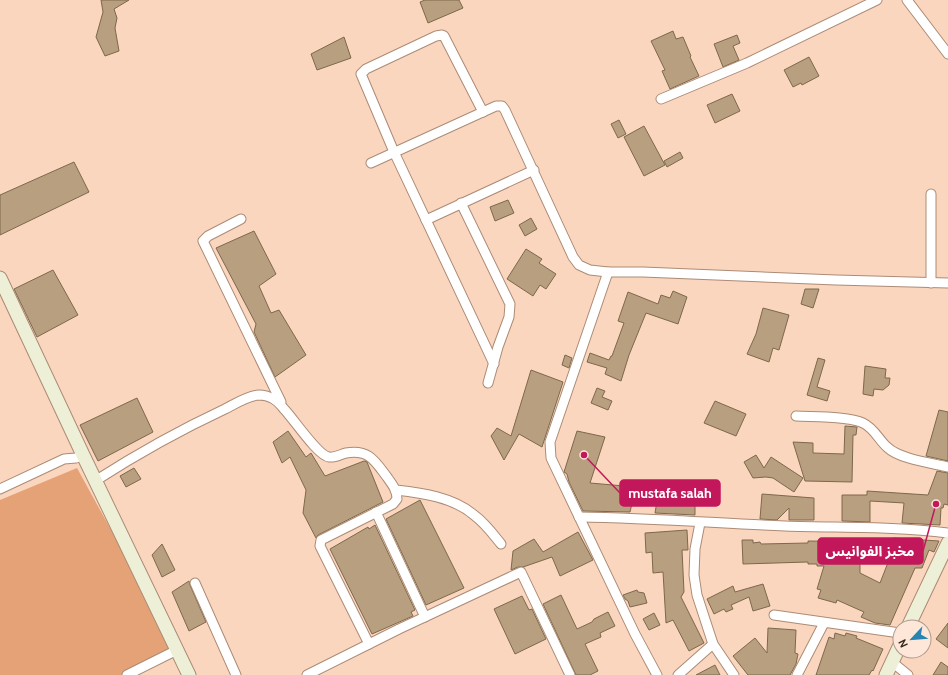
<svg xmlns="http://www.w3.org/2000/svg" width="948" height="675" viewBox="0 0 948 675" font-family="Cabin,'Noto Sans Arabic',sans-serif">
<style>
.green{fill:#e5a276}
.building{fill:#b79f80;stroke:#7e684b;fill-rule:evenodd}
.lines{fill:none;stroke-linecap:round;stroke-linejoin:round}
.street-casing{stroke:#ac8b75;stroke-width:11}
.secondary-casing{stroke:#ac8b75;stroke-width:15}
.street{stroke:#fff;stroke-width:9}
.secondary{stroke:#edefd7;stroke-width:13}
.leader{fill:none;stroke:#c2185b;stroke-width:1.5}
.callout-dot{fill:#c2185b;stroke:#fee7d9;stroke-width:1.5}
.callout{fill:#c2185b;stroke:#c2185b;stroke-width:1.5}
.callout-label{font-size:14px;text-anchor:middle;font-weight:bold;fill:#fff}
</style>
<rect width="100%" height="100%" fill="#fbd6bf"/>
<polygon class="green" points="77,468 177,650 127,675 0,675 0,500"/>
<g class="building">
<polygon points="101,0 129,0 114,9 117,18 115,28 119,51 105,56 96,37 103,12"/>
<polygon points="425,0 459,0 463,8 428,23 420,2"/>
<polygon points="673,31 676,39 683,37 691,56 690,57 699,76 670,89 662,71 665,70 651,41"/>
<polygon points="737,35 740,43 733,46 739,60 723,67 714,44"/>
<polygon points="344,37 351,58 317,70 311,54"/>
<polygon points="809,57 819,76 802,85 801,83 793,87 784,70"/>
<polygon points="732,94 740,111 715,123 707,105"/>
<polygon points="619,120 626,134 618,138 611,124"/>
<polygon points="644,126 665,165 644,176 624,137"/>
<polygon points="680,152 683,158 667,167 664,161"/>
<polygon points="74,162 89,192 0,235 0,195"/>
<polygon points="508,200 514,213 495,221 490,207"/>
<polygon points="531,218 537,229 525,236 519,225"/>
<polygon points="254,231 276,274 259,286 271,313 279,310 306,355 275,377 254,332 256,324 216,248"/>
<polygon points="526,249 542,259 539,263 556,274 546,289 540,285 533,296 507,279"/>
<polygon points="53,270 78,315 37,337 14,289"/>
<polygon points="805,289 819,289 813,308 801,304"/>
<polygon points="673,291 687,297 678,324 646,313 629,355 621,381 605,374 607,368 587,362 590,353 609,360 611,356 612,356 624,323 618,321 628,292 658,304 661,295 670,298"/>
<polygon points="763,308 789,315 779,350 773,348 769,362 747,354 756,334"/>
<polygon points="565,355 572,358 569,368 562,365"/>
<polygon points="818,358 825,360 817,387 830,391 827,401 807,395"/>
<polygon points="865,366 886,369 885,378 890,378 889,385 883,390 874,389 873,396 863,394"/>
<polygon points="531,370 563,382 542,447 519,434 504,460 491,436 497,428 511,436"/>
<polygon points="597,388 605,391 602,397 612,401 608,410 591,403"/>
<polygon points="137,398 153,432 98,461 80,425"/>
<polygon points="715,401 746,414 736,436 704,423"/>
<polygon points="939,410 948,412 948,461 926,456"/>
<polygon points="845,426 857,427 856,435 853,435 852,482 805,481 793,442 813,443 813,453 844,454"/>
<polygon points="288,431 306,457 311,453 325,476 364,461 367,462 383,502 318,535 316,538 303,513 306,490 290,457 282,463 273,442"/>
<polygon points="577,431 605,437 590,483 636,487 630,512 583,511 569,482 567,474 564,472"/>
<polygon points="756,455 764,468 771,457 803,478 794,492 773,478 766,477 753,478 744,462"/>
<polygon points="134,468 141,479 126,487 120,476"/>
<polygon points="937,471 948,473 948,505 944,504 943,508 941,508 940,525 902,523 904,503 870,501 870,522 842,521 842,495 867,495 867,491 928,495"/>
<polygon points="762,494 814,498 814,520 789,520 789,508 777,520 760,519"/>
<polygon points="658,495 678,498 679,495 695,496 695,515 655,513"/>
<polygon points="420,500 464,588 426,605 386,519"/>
<polygon points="375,525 415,610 411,612 413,616 372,634 330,549 368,527 369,529"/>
<polygon points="687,530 688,550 682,550 684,592 681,597 704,643 689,651 673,620 666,623 663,572 653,573 652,552 646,553 645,533"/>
<polygon points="578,532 593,560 560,576 552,557 523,567 518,567 511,570 513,551 534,539 543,552"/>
<path d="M893,538L939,541L934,552L929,550L922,568H915L890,625L875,623L861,617L864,612L837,600L836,603L818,598L821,590L817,589L824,566H817V564H808V562L743,564L742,540H753V543L760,542L761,544L808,543V541L893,542ZM889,560L880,583L860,573V561Z"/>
<polygon points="162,544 175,570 162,577 152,555"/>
<polygon points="189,581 190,585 206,622 189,631 172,592"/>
<polygon points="763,584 770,606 753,611 749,597 731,605 733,609 726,612 724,609 714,614 707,599 733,586 735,592"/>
<polygon points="637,590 638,592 644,593 647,603 630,607 628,601 625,599 623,595"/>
<polygon points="561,595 577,629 592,622 594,619 608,612 615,626 600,633 601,637 585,644 598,671 590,675 576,675 543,604"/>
<polygon points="522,596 529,610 532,609 546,639 515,654 494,609"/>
<polygon points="654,613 660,625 649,630 643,619"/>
<polygon points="948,623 948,648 936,639"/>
<polygon points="768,628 796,630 795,653 798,654 796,664 790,675 748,675 733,656 755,638 767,653"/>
<polygon points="835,633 845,636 846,633 857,636 856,638 883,649 873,671 872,670 869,675 816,675 829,637 834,639"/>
<polygon points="941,662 948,667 948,675 933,675"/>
<polygon points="715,665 720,675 696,675"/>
</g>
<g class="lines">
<g class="street-casing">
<g id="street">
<polyline points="907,0 948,54"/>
<polyline points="661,99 747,63 877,0"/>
<polyline points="483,112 444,36 442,35 436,36 366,69 361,74 394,152 494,364"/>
<polyline points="371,163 496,106 502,106 505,110 573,257 579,265 590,270 608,272 643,272 836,280 948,283"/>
<polyline points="461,203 510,304 509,317 498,347 488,383"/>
<polyline points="241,219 208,236 203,241 281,402"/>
<polyline points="426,220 534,170"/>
<polyline points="608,272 550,442 551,458 635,634 657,675"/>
<polyline points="931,283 931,194"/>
<path d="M796,416C813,417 849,416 863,423C874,428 879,440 887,447C899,459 931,463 948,467"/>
<path d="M95,481C137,454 180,430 225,409C235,404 247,396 259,395C270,395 277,400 284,409C293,418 318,456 329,457C335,458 341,454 346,453C369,449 375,461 387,477C392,484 397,490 397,499L393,504L321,540L320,546L369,644"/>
<polyline points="0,489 64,459 76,458 83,455"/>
<path d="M396,490C422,493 453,497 474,515C485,523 493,534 501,544"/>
<polyline points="376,512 425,617"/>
<path d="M579,517C648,518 716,523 785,526C840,528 893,526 948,533"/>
<polyline points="700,523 695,549 694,575 697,595 713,644 734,675"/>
<polyline points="195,583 236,675"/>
<polyline points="774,615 900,633"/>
<polyline points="892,662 908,675"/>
<polyline points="127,675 177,650"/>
<polyline points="307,675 399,629 521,572 570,675"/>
<polyline points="678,675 713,644"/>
<polyline points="797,675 824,623"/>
</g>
</g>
<g class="secondary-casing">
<g id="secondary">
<polyline points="0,278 83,455 189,675"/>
<polyline points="908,627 948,543"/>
<polyline points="886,675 900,645"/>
</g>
</g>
<use href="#street" class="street"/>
<use href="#secondary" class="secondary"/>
</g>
<path class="leader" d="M584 455L620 493M936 504L923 551"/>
<g class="callout-dot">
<circle cx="584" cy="455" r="4"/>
<circle cx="936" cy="504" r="4"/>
</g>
<g class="callout">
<rect x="620" y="480" width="100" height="26" rx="4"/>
<rect x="818" y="538" width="105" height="26" rx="4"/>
</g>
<g class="callout-label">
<text x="670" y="498">mustafa salah</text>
<text x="870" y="556">مخبز الفوانيس</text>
</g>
<g transform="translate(912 639) rotate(244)"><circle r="19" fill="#fee7d9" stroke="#ae9b8f"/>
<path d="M0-3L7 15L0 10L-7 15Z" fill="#2885b2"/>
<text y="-6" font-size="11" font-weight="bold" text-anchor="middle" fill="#36281f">N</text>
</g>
</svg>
